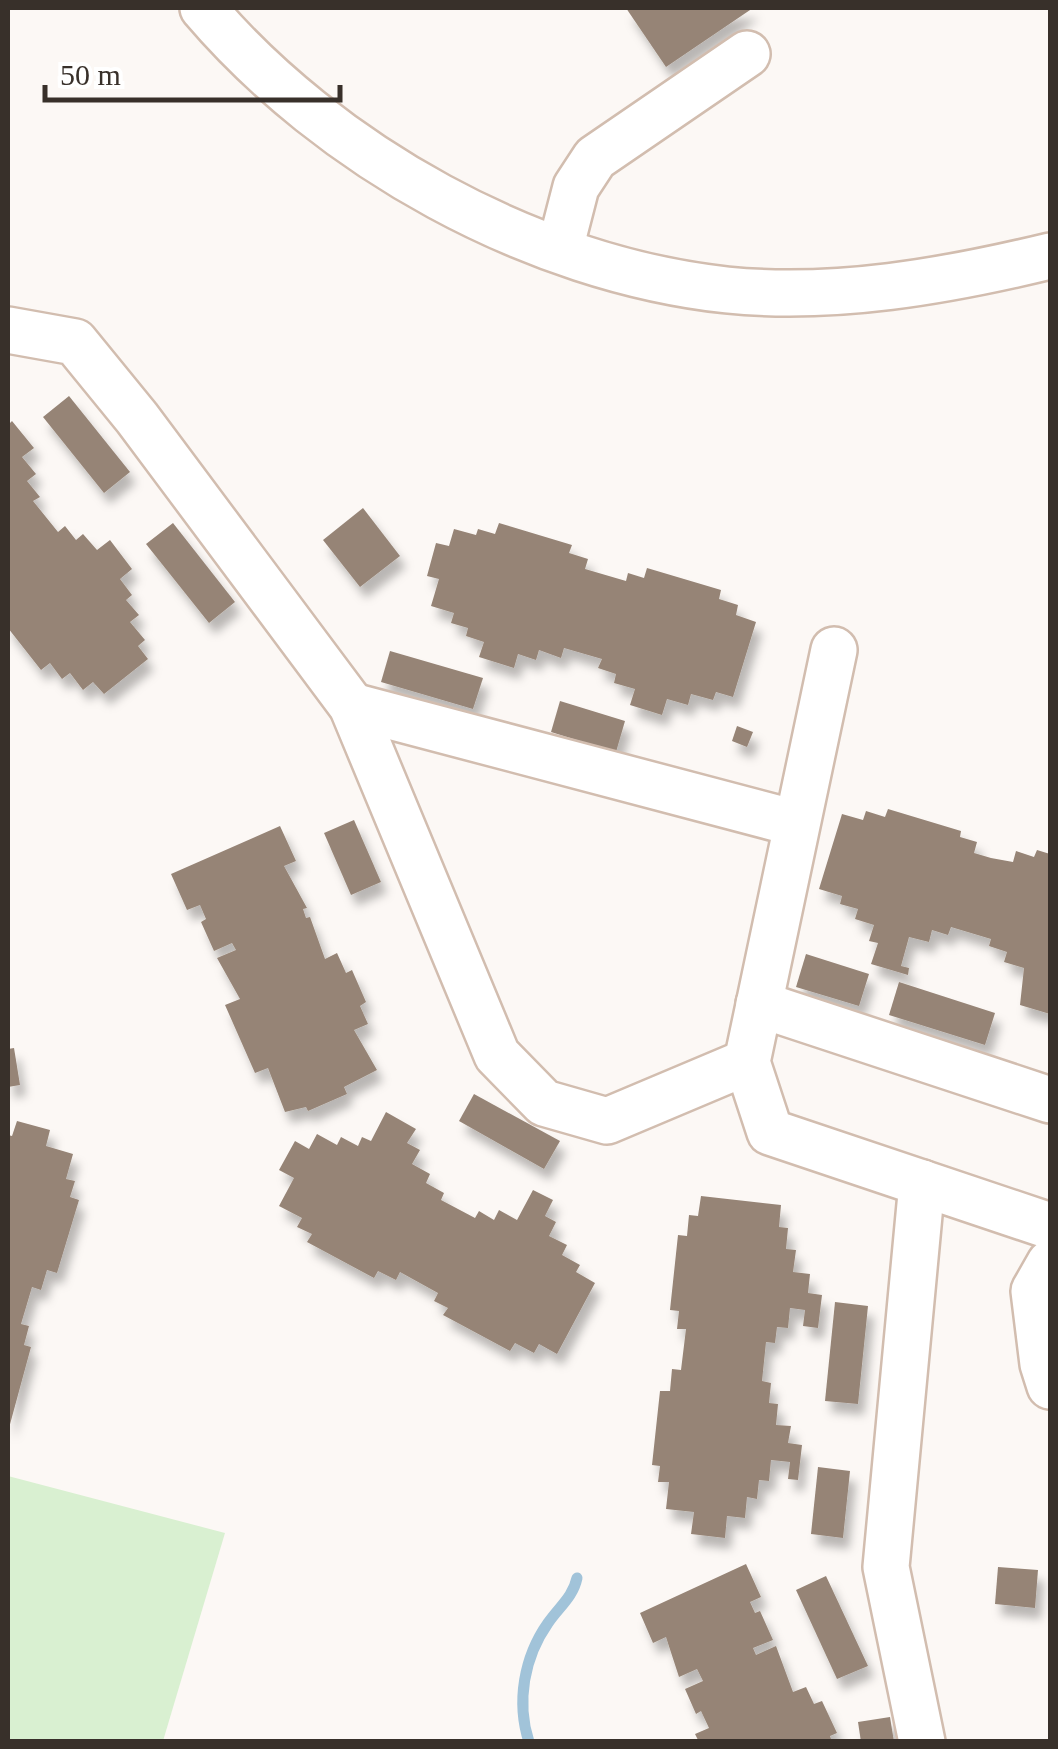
<svg xmlns="http://www.w3.org/2000/svg" width="1058" height="1749" viewBox="0 0 1058 1749" font-family="Georgia,serif">
<style>
.green{fill:#d9f0d1}
.lines{fill:none;stroke-linecap:round;stroke-linejoin:round}
.stream{stroke:#a1c3d9;stroke-width:11}
.building{fill:#968476;filter:url(#shadow)}
.minor-casing{stroke:#d2bdaf;stroke-width:50}
.minor{stroke:#fff;stroke-width:45}
</style>
<defs>
<filter id="shadow"><feDropShadow dx="6" dy="11" stdDeviation="5" flood-color="#0004"/></filter>
</defs>
<rect width="100%" height="100%" fill="#fcf8f5"/>
<polygon class="green" points="8,1476 225,1533 163,1741 8,1741"/>
<g class="lines">
<path class="stream" d="M529,1742C516,1702 524,1657 548,1623C559,1607 573,1597 577,1578"/>
</g>
<g class="building">
<polygon points="626,8 753,8 666,67"/>
<polygon points="69,396 130,472 104,493 43,417"/>
<polygon points="12,421 34,448 22,457 36,474 27,481 40,497 33,501 58,532 65,526 76,540 83,534 97,550 110,540 132,569 120,579 132,595 126,600 139,615 130,622 145,640 138,646 148,659 104,694 93,682 83,690 70,673 62,679 50,663 41,670 8,628 8,425"/>
<polygon points="363,508 400,556 360,587 323,540"/>
<polygon points="173,523 235,602 209,623 146,544"/>
<polygon points="499,523 572,545 569,553 588,559 585,569 626,581 628,573 644,578 647,568 721,590 719,599 738,605 736,615 756,622 733,697 716,692 713,700 691,694 688,705 667,699 662,715 630,705 635,689 614,683 616,674 598,668 602,659 564,648 561,658 539,650 536,660 518,654 514,668 479,657 484,642 466,636 468,628 451,623 454,613 431,606 439,579 427,576 436,543 449,546 454,529 476,535 478,529 495,534"/>
<polygon points="390,651 483,678 473,709 381,682"/>
<polygon points="560,701 625,721 616,752 551,732"/>
<polygon points="737,726 753,732 747,747 732,741"/>
<polygon points="888,809 961,831 960,837 977,842 974,853 991,858 1013,862 1016,851 1034,857 1037,850 1050,854 1050,1014 1020,1005 1024,968 1004,962 1007,952 989,946 991,939 951,927 948,935 932,930 929,942 909,937 901,966 909,968 908,975 871,964 878,943 869,941 874,925 855,919 858,909 840,904 842,896 819,889 842,814 863,820 866,811 885,817"/>
<polygon points="354,820 381,882 351,895 324,833"/>
<polygon points="280,826 296,861 284,866 307,908 303,909 306,918 310,917 325,959 337,953 346,973 352,970 366,1002 360,1006 368,1024 354,1030 377,1070 344,1087 347,1094 308,1111 306,1107 285,1112 268,1068 255,1073 225,1005 240,999 217,958 236,950 232,943 214,951 201,922 206,919 200,905 187,910 171,874"/>
<polygon points="806,954 869,974 859,1006 796,987"/>
<polygon points="899,982 995,1013 985,1045 889,1015"/>
<polygon points="14,1048 20,1085 8,1087 8,1049"/>
<polygon points="474,1094 560,1141 544,1169 459,1121"/>
<polygon points="386,1112 416,1129 407,1143 420,1150 412,1164 430,1174 426,1183 444,1193 441,1200 475,1218 479,1211 494,1220 499,1210 517,1220 533,1190 553,1200 545,1216 556,1222 549,1236 567,1245 562,1255 580,1265 576,1272 595,1283 557,1354 539,1344 534,1353 515,1343 510,1351 443,1315 448,1308 434,1301 438,1293 400,1272 396,1280 378,1271 374,1278 307,1242 312,1234 297,1227 302,1218 279,1206 294,1178 279,1170 295,1141 309,1149 317,1134 337,1145 341,1137 358,1146 362,1137 371,1141"/>
<polygon points="17,1121 50,1130 46,1146 73,1154 66,1179 75,1181 70,1197 79,1200 57,1273 47,1270 41,1290 32,1287 21,1324 29,1326 24,1345 31,1347 9,1428 8,1135 12,1136"/>
<polygon points="701,1196 781,1205 779,1227 788,1228 786,1249 796,1250 793,1272 810,1274 808,1293 822,1295 818,1328 803,1326 805,1310 790,1308 788,1328 777,1327 775,1343 766,1342 762,1381 771,1383 769,1403 778,1404 776,1425 791,1426 788,1443 802,1445 798,1480 788,1479 790,1462 771,1460 769,1481 759,1480 757,1499 747,1497 745,1518 727,1516 725,1538 691,1534 694,1512 666,1509 669,1482 658,1482 660,1466 652,1465 660,1391 670,1391 672,1369 681,1370 686,1329 677,1329 679,1311 670,1310 678,1235 687,1236 689,1215 698,1216"/>
<polygon points="835,1302 868,1306 858,1404 825,1401"/>
<polygon points="818,1467 850,1471 843,1538 811,1534"/>
<polygon points="746,1564 761,1597 750,1602 755,1613 760,1611 773,1640 753,1648 756,1655 776,1646 793,1692 806,1687 814,1704 822,1701 837,1733 830,1736 832,1742 699,1742 695,1734 709,1728 701,1711 696,1714 685,1689 703,1681 697,1669 679,1677 666,1637 653,1643 640,1613"/>
<polygon points="998,1567 1038,1570 1035,1608 995,1604"/>
<polygon points="826,1576 868,1666 837,1679 796,1590"/>
<polygon points="890,1717 894,1742 861,1742 858,1722"/>
</g>
<g class="lines">
<g class="minor-casing">
<g id="minor">
<path d="M203,8C329,156 532,269 727,290C834,301 947,281 1050,256"/>
<polyline points="560,249 576,187 595,158 747,54"/>
<polyline points="8,330 75,342 137,418 352,706 497,1055 544,1103 607,1121 747,1062"/>
<polyline points="834,650 747,1062 770,1132 1050,1226"/>
<polyline points="352,706 795,823"/>
<polyline points="759,1004 1050,1100"/>
<polyline points="922,1183 886,1567 922,1742"/>
<polyline points="1050,1263 1034,1291 1043,1364 1050,1386"/>
</g>
</g>
<use href="#minor" class="minor"/>
</g>
<rect width="1058" height="1749" fill="none" stroke="#38302a" stroke-width="20"/>
<path d="M45 85v15h295v-15" fill="none" stroke="#38302a" stroke-width="5"/>
<text x="60" y="85" font-size="30" fill="#38302a" stroke="#ffffff" stroke-width="8" paint-order="stroke">50 m</text>
</svg>
